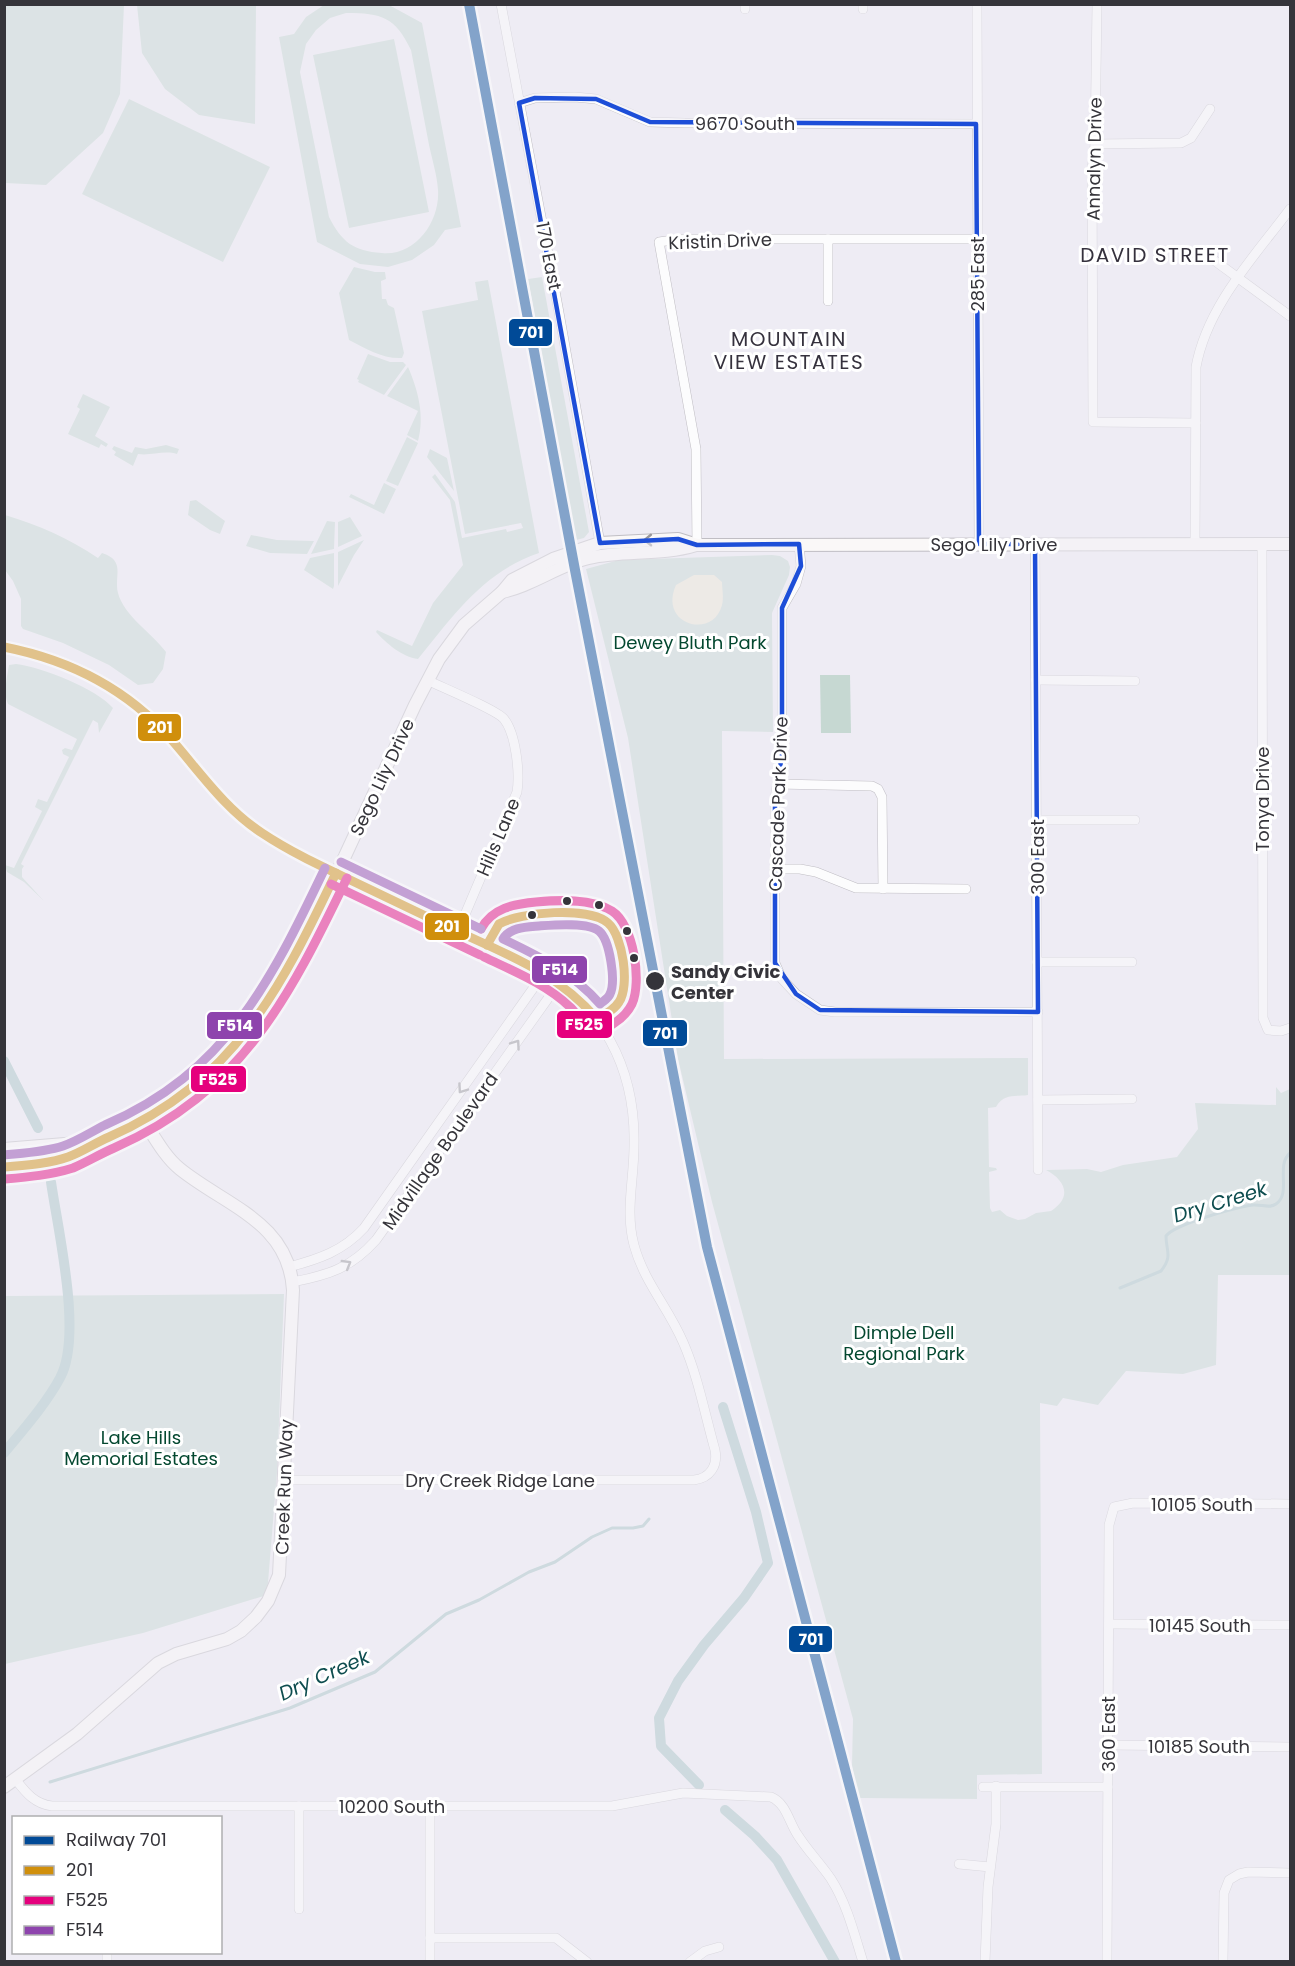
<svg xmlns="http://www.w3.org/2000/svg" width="1295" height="1966" viewBox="0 0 1295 1966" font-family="Poppins,sans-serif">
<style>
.green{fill:#c6d8d2;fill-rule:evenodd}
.sand{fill:#ece6d5}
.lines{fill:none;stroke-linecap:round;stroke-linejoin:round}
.stream{stroke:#a6c3c5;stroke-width:3}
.canal{stroke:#a6c3c5;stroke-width:10}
.street-casing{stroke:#c0bec4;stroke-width:10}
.secondary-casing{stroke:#c0bec4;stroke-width:14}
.street{stroke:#fcfcfd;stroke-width:9}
.secondary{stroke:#faf8f8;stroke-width:12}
.bus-1-casing{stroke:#fff;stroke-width:14}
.bus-2-casing{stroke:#fff;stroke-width:14}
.bus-3-casing{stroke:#fff;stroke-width:14}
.bus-1{stroke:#d08f0c;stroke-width:9}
.bus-2{stroke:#e5007d;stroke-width:9}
.bus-3{stroke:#8e44ad;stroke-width:9}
.rail-1-casing{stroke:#fff;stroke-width:15}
.rail-1{stroke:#004a97;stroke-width:10}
.oneway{stroke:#989699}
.oneway2{stroke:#98989c}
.marked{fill:none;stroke:#1d4ed8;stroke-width:4.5;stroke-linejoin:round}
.bus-dot{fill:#35343a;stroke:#fff;stroke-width:2}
.labels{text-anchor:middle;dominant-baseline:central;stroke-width:6;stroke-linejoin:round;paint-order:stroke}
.street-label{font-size:18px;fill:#35343a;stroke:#fff}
.park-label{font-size:18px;fill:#044830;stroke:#fff}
.stop-label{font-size:18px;font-weight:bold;fill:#35343a;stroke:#fff;text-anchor:start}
.neighbourhood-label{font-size:20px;letter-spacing:1.5px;fill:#35313d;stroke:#fff}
.water-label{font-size:20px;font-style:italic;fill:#0e4d4f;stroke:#fff}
.line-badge{stroke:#fff;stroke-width:2}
.badge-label{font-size:16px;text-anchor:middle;font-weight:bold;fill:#fff}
</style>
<rect width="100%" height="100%" fill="#eeecf4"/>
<g class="green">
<polygon points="4,5 124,5 120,94 103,133 46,185 5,183"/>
<polygon points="137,5 256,5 255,124 199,115 165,89 142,53"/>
<path d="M324,5H389L422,23L461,227L445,230L434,245L412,260L388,267L360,264L317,242L279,37L294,34L306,17ZM346,13C382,13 395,17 411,50C417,82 423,113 429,145C432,159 437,175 438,190C440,221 416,256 382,253C353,251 342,242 329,217L300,72L306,44L316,30L330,18Z"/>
<polygon points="394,39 429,212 349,228 313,55"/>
<polygon points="129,99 270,167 223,262 82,194"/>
<path d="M354,267L375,272H385L386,279L381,281L382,299H386L388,305L394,308L404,353L402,358C382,359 367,349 349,340L339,293Z"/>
<polygon points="542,277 589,532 584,538 576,540 528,279"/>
<path d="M488,280L539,553C483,572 453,616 418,659C402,657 386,643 376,632L377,630L412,646L433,603L463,565L450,500L432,477L435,474L455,502L462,538L506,529L507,532L523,528L521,523L465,534L422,311L478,300L475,282Z"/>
<polygon points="368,354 390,362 403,362 406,365 384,395 358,382 359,380 357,379"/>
<path d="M408,367C418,390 425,416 418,441L407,435L418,411L387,396Z"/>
<polygon points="83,394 110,407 95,436 108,444 106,447 101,444 99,448 68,434 80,409 77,407"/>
<polygon points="407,437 418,443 398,486 386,481"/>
<path d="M166,445L179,449L177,454C164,450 151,456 138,454L133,466L114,455L116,452L112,449L114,446L132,453L135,447L146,449Z"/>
<polygon points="430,449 447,458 454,491 427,457"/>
<polygon points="384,483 396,489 384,514 349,497 351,494 374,505"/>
<polygon points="196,500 225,521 220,534 210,530 188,515 190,501"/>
<path d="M5,515C39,525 68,538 98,558L102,553C126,561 114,575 118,593C124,616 152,633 166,652L163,669L153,683L138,685L109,665L63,643L23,629L21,626V599L13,581L5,570Z"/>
<polygon points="350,517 362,536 338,547 338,522"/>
<polygon points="327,521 335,522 334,549 311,554"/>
<polygon points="251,535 277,540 314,541 307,554 270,553 246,546"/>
<polygon points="364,540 354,555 338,586 338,552"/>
<polygon points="334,553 334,586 333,589 304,570 310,558"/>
<path d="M772,555L780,556L788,561L790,567L789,575L772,613L773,732L722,731L724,1059L1028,1058V1095C1015,1097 1004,1093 996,1107L988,1108L989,1167L996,1168L997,1170L989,1172L990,1208L992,1212L1000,1210L1007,1216L1018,1220L1025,1219L1036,1213L1051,1211C1073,1197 1065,1180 1046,1170L1087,1169L1101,1172L1123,1165L1177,1157L1198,1129L1195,1103L1276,1105V1087L1281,1093L1290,1089V1275H1218L1216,1365L1183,1374L1126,1371L1098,1405L1063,1398L1057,1406L1040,1403L1042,1774L977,1775V1799L858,1798L852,1765L853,1719L712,1202L678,1059L628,738L586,569L619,560Z"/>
<path d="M16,664C42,667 97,689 113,708L99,733L98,723L93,720L21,864L24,866L22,869V877L44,901L24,882L7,872L5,865L14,868L42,811L35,807L38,799L47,802L69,757L63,754L62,750L65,748L72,750L77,739L8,704C3,693 7,677 9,665Z"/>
<polygon points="820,675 850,675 851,733 821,733"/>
<polygon points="284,1294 277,1472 267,1595 143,1633 5,1664 4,1296"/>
</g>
<path class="sand" d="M694,575H714L722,582C722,589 724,598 722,605C713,640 658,625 676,585Z"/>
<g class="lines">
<g class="stream">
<path d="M1120,1288L1161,1271C1173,1256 1166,1251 1166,1236C1175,1224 1237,1207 1253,1205C1261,1204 1269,1209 1276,1204C1292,1193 1275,1166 1290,1153"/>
<polyline points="50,1782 290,1708 375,1672 446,1614 479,1600 529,1572 555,1562 592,1537 612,1528 633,1528 643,1526 649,1519"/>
</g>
<g class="canal">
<polyline points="4,1061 38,1128"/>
<path d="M4,1453C23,1430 46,1404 60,1378C83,1336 58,1231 51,1182"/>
<polyline points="699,1785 661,1746 659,1718 678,1681 704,1645 744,1598 768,1563 756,1512 723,1407"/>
<polyline points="725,1810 755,1836 777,1860 835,1962"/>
</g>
<g class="street-casing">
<g id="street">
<polyline points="501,4 558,307 600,543"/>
<polyline points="863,4 863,9"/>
<polyline points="977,4 979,544"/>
<polyline points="1097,4 1095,144 1092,169 1093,422 1196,423"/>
<polyline points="745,9 745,4"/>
<polyline points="519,103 535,98 575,97 596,99 650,122 685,123 976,124"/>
<polyline points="1095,144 1181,143 1191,138 1210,109"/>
<polyline points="828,239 828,301"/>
<polyline points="1211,258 1290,316"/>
<polyline points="799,544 801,566 796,584 782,608 782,755 775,798 775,963 782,979 796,994 820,1010 835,1012 1038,1012"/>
<polyline points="1035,544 1038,1170"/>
<path d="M1195,544L1196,367C1207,306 1254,257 1290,209"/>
<polyline points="1262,544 1263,1018 1268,1030 1281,1031 1290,1028"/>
<polyline points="697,545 696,449 659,242 680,239 977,239"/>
<path d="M4,647C61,655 121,684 160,726C178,745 191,767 209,786C224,803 241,818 260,831C292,854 329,870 364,887C421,913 477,940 533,966C602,1003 636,1068 634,1146C634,1180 625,1211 634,1245C644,1282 668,1307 683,1342C698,1376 705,1415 715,1450C718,1466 710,1478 694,1480H284"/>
<path d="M427,680C441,687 497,710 504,719C516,734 520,773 517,792L458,931"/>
<polyline points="1036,680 1135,681"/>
<polyline points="777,784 872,786 878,789 882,797 883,889"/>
<polyline points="1037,820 1135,820"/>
<polyline points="774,869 800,869 816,872 856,888 966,889"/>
<polyline points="1037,962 1132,962"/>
<polyline points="1038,1100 1132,1099"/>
<path d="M289,1267C319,1259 343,1251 364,1228L544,973"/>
<path d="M292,1282C329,1275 351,1268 376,1240L559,983"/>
<polyline points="1109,1624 1290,1625"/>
<polyline points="1108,1745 1290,1747"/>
<path d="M16,1780C26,1793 35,1804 52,1806H612L683,1793L771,1797C786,1803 789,1822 797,1834C807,1850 820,1863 831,1879C847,1904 854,1933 863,1962"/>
<polyline points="983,1787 1108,1787"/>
<polyline points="299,1806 299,1909"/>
<polyline points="430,1806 430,1962"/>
<polyline points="959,1864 990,1867"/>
<polyline points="430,1938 556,1938 587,1962"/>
<polyline points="107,1952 107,1962"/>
<polyline points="690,1962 705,1951 719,1947"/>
<polyline points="985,1962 988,1887 996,1824 996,1786"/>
<polyline points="1107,1962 1109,1525 1114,1507 1133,1503 1290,1504"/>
<polyline points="1223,1962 1224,1893 1229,1880 1239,1874 1248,1872 1290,1873"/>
</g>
</g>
<g class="secondary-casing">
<g id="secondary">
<path d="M502,592C532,586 558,565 589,558C624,550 661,556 696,545"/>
<polyline points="4,1149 89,1142"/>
<polyline points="4,1167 68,1157 144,1121 171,1104 202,1080 231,1052 253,1026 290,967 345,856 415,705 439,659 464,625 502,592 512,580 553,559 600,543 678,539 697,545 1290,544"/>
<path d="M4,1787L77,1734L158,1663L176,1654L227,1639L241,1631L256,1617L268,1601L279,1575L293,1290C289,1222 226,1206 180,1169C165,1157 155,1138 144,1121"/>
</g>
</g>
<use href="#street" class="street"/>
<use href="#secondary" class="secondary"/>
<g class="bus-1-casing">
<g id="bus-1">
<path d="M4,647C70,660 127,689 171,739C200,772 225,809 262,833C295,855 332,871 367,888C398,903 429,918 461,933C513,957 558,974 597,1019"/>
<path d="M487,945L499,924C520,912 589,906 608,923C623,936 630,986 619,1002C614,1010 605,1015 597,1019"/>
<path d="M4,1167C26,1165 48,1164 68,1157C82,1152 95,1143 109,1137C234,1082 280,990 336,873"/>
</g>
</g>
<g class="bus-2-casing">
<g id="bus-2">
<polyline points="331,884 480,955"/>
<path d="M481,929C492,908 514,904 536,902C558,900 592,898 612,911C634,925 642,982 632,1004C628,1012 621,1019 613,1024C608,1027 602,1031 597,1031C585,1031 578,1014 570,1007C546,984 513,971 484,957"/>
<path d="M5,1179C28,1177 51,1175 73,1168C87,1162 100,1154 114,1148C242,1092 289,998 347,878"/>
</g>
</g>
<g class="bus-3-casing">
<g id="bus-3">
<polyline points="341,862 481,929"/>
<path d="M539,926C553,925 588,922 599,931C610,940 616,982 610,994C608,999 603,1001 600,1004C573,973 539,956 503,939C510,927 527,927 539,926Z"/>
<path d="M4,1155C24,1153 45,1152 63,1146C78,1141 91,1132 105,1125C226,1073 271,981 325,868"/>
</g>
</g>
<use href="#bus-1" class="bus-1"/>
<use href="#bus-2" class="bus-2"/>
<use href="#bus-3" class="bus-3"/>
<g class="rail-1-casing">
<polyline id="rail-1" points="469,4 575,570 707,1247 896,1962"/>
</g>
<use href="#rail-1" class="rail-1"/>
</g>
<defs><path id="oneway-chevron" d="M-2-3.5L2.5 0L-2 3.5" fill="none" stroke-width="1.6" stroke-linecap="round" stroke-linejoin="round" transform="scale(1.5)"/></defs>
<use class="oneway" href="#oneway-chevron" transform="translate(648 540) rotate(179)"/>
<g class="oneway2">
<use href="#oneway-chevron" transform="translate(516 1044) rotate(-55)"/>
<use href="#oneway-chevron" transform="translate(462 1089) rotate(125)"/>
<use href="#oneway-chevron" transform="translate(347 1264) rotate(-31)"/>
</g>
<path d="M0 0H1295V1966H0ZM535,98L596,99L650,122L976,124L979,544H1035L1038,1012L820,1010L796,994L775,963V798L782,755V608L801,566L799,544L697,545L678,539L600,543L519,103Z" fill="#eeecf4" fill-opacity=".55" fill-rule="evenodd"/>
<path class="marked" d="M535,98L596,99L650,122L976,124L979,544H1035L1038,1012L820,1010L796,994L775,963V798L782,755V608L801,566L799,544L697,545L678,539L600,543L519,103Z"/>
<g class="bus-dot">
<circle cx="567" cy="901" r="5"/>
<circle cx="599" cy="905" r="5"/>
<circle cx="532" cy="915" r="5"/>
<circle cx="627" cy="931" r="5"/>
<circle cx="634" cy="958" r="5"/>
<circle cx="655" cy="981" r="10"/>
</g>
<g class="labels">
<g class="street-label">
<text x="745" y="123">9670 South</text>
<text transform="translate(1094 159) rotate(-89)">Annalyn Drive</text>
<text transform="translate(720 241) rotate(-2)">Kristin Drive</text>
<text transform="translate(549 256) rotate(79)">170 East</text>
<text transform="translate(977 274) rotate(-90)">285 East</text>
<text x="994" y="544">Sego Lily Drive</text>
<text transform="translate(382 777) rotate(-65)">Sego Lily Drive</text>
<text transform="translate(1262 799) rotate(-90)">Tonya Drive</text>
<text transform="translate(778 804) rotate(-88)">Cascade Park Drive</text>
<text transform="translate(498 837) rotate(-67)">Hills Lane</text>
<text transform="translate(1037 857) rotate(-90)">300 East</text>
<text transform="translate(440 1151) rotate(-55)">Midvillage Boulevard</text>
<text x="500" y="1480">Dry Creek Ridge Lane</text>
<text transform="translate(284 1487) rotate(-88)">Creek Run Way</text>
<text x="1202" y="1504">10105 South</text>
<text x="1200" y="1625">10145 South</text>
<text transform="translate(1108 1734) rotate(-90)">360 East</text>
<text x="1199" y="1746">10185 South</text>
<text x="392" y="1806">10200 South</text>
</g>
<g class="park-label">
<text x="690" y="642">Dewey Bluth Park</text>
<text x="904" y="1332">Dimple Dell<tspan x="904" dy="21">Regional Park</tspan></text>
<text x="141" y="1437">Lake Hills<tspan x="141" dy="21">Memorial Estates</tspan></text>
</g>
<g class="stop-label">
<text x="671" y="971">Sandy Civic<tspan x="671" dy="21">Center</tspan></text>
</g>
<g class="neighbourhood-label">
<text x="1155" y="255">DAVID STREET</text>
<text x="789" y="339">MOUNTAIN<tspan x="789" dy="23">VIEW ESTATES</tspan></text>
</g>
<g class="water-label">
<text transform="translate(1220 1202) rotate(-17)">Dry Creek</text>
<text transform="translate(324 1675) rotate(-24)">Dry Creek</text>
</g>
</g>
<g class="line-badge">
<rect x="508" y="318" width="45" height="29" rx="6" fill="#004a97"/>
<rect x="137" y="713" width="45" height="29" rx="6" fill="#d08f0c"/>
<rect x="424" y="912" width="46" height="29" rx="6" fill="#d08f0c"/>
<rect x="531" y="955" width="57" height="29" rx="6" fill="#8e44ad"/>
<rect x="556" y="1010" width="57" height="29" rx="6" fill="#e5007d"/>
<rect x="206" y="1011" width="57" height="29" rx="6" fill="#8e44ad"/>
<rect x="642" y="1019" width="46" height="28" rx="6" fill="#004a97"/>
<rect x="190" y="1065" width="57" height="28" rx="6" fill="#e5007d"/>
<rect x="788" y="1625" width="45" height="28" rx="6" fill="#004a97"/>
</g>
<g class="badge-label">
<text x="531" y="338">701</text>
<text x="160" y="733">201</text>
<text x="447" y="932">201</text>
<text x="560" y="975">F514</text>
<text x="584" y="1030">F525</text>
<text x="235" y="1031">F514</text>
<text x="665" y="1039">701</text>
<text x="218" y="1085">F525</text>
<text x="811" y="1645">701</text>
</g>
<rect width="1295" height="1966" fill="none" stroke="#35343a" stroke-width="12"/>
<rect x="12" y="1816" width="210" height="138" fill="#ffffff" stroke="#aeaeb0" stroke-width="1.5"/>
<rect x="24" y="1836" width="30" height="9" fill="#004a97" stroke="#aeaeb0" stroke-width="1.5"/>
<text x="66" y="1846" font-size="18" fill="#35343a">Railway 701</text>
<rect x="24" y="1866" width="30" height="9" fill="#d08f0c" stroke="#aeaeb0" stroke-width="1.5"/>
<text x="66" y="1876" font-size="18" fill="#35343a">201</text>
<rect x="24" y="1896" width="30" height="9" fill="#e5007d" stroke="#aeaeb0" stroke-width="1.5"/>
<text x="66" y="1906" font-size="18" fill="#35343a">F525</text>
<rect x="24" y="1926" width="30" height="9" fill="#8e44ad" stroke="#aeaeb0" stroke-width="1.5"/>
<text x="66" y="1936" font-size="18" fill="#35343a">F514</text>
</svg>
